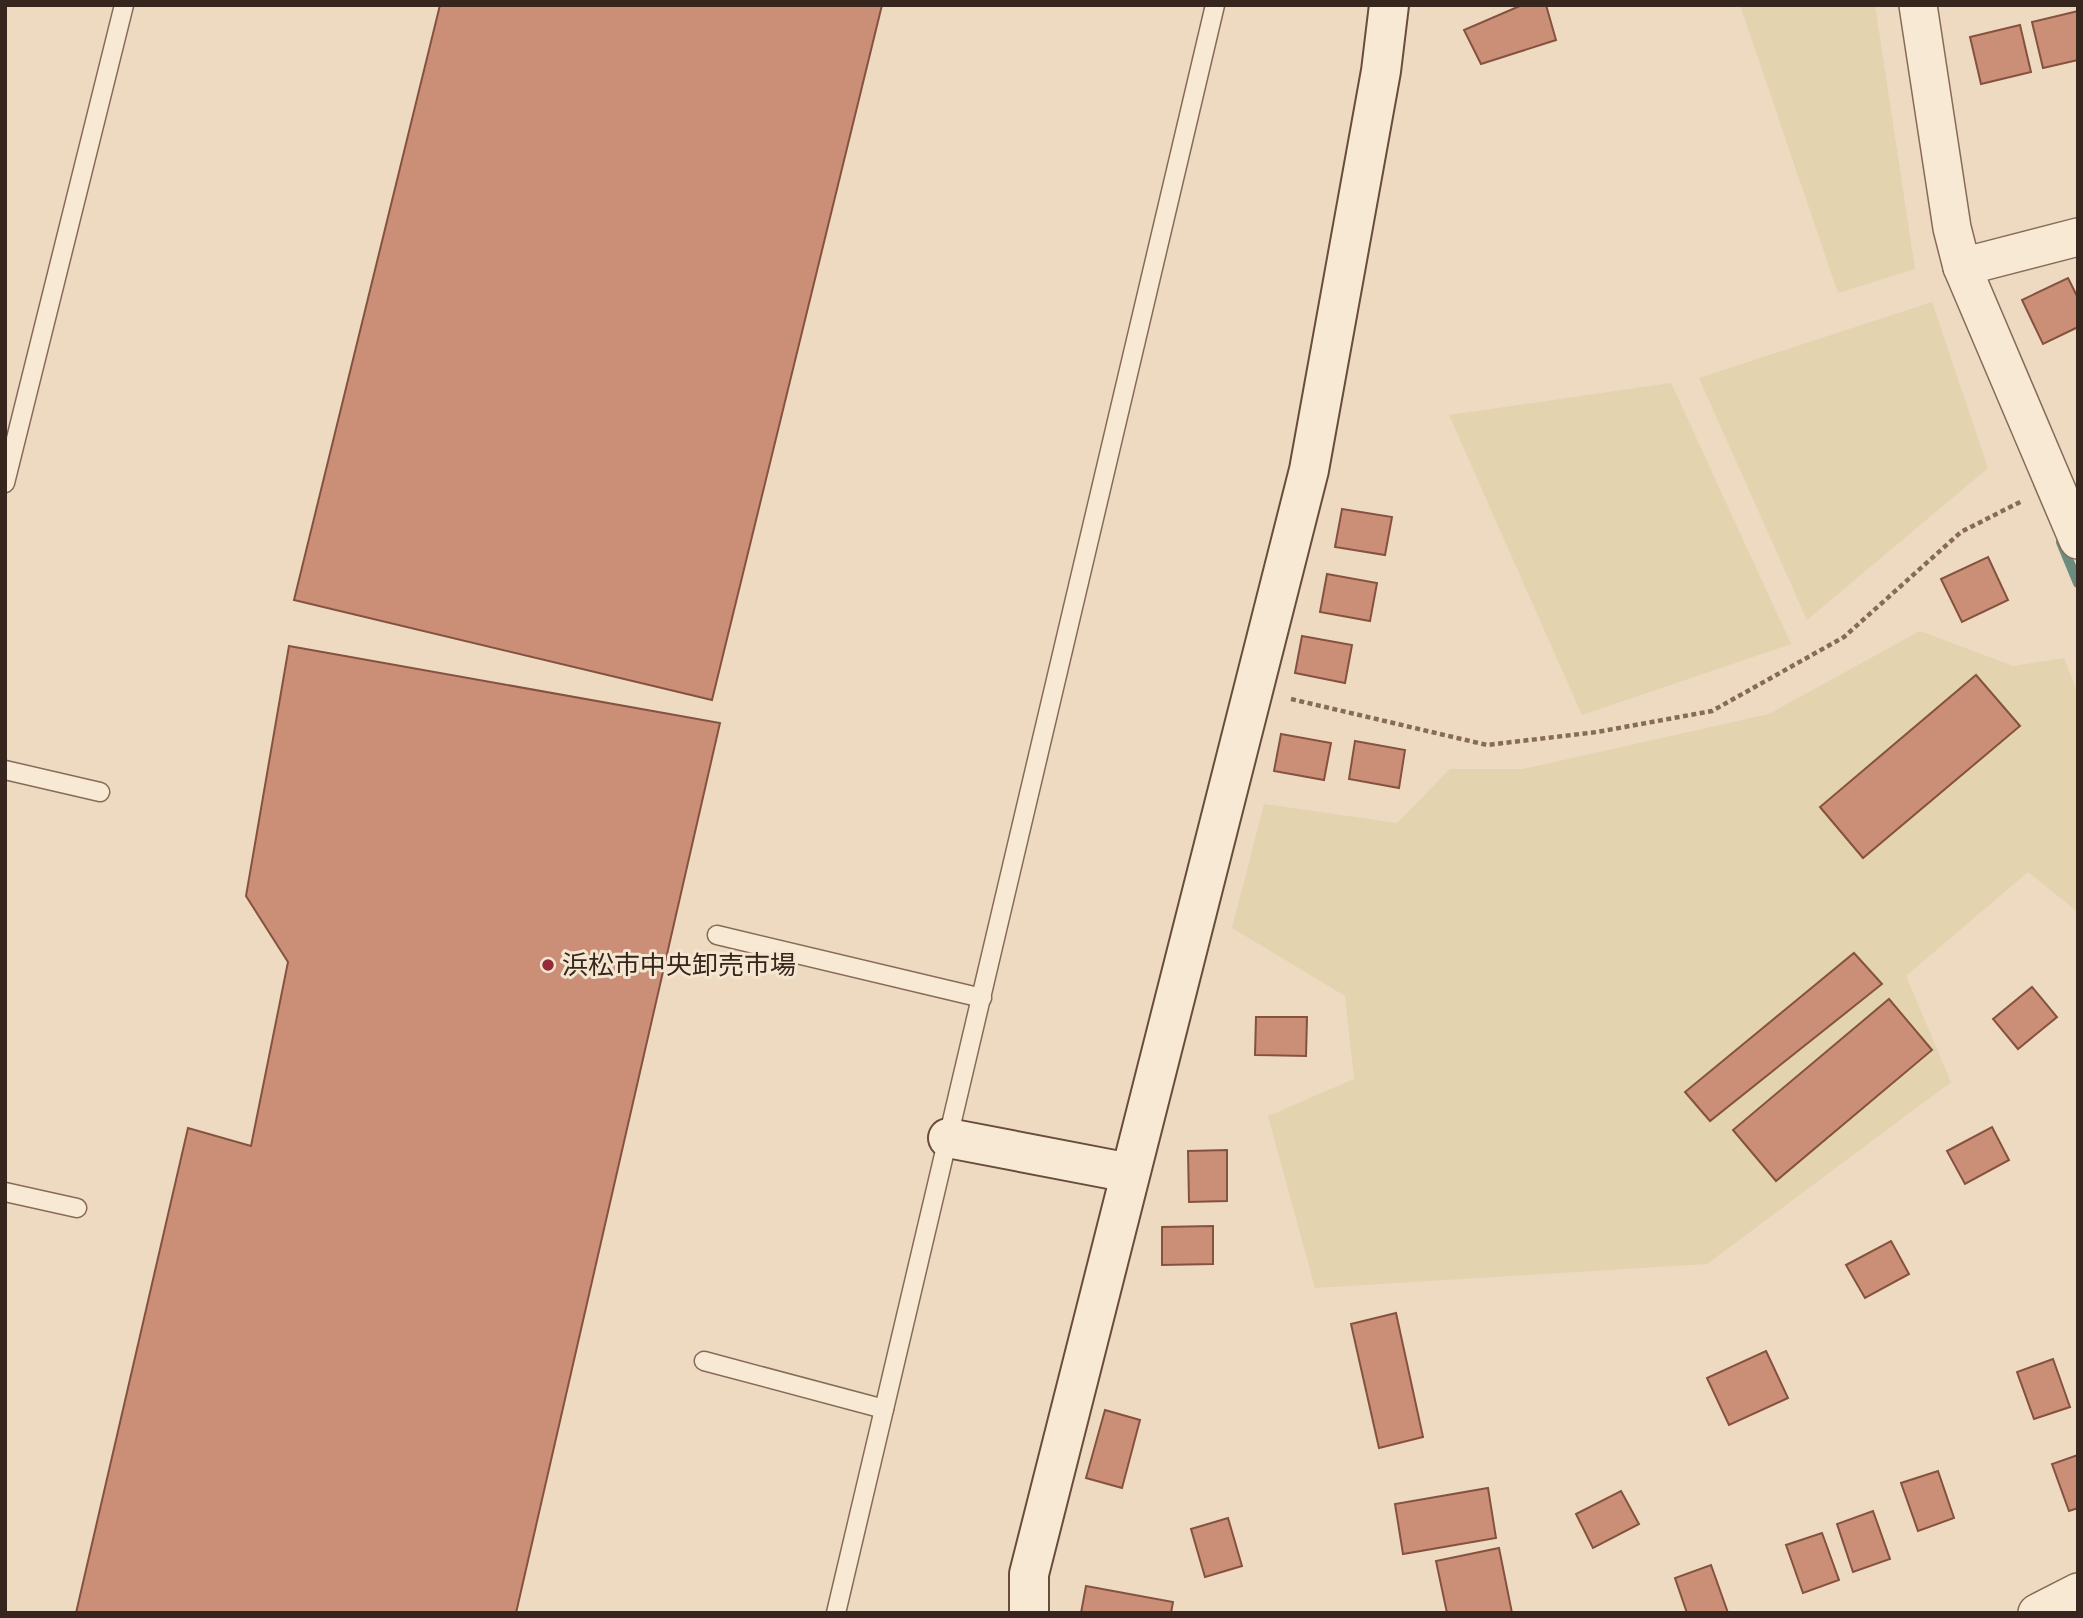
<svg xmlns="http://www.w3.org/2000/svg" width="2083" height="1618" viewBox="0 0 2083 1618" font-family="'Zilla Slab','Noto Sans JP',serif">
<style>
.farmland{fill:#e3d3af}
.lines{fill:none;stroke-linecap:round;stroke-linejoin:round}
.stream{stroke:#6b8d80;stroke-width:10}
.building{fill:#cb8f77;stroke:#85523f;stroke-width:2}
.lane-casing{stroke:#876b59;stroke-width:21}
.street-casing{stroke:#876b59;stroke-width:40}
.secondary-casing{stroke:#684c3c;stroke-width:42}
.path{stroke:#876b59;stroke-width:4.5;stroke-dasharray:5 3.5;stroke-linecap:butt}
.lane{stroke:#f8e9d4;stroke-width:18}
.street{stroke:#f8e9d4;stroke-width:37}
.secondary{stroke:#f8e9d4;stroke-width:38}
.poi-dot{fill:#952a39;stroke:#f5e6d1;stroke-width:2.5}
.labels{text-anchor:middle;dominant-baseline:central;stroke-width:6;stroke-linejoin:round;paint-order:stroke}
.poi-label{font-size:26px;fill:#36261d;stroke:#f5e6d1;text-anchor:start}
</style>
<rect width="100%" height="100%" fill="#eddac1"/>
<g class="farmland">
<polygon points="1740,5 1875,5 1915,269 1838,293"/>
<polygon points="1932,302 1988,468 1807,620 1699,378"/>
<polygon points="1671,383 1791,644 1582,715 1449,415"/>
<polygon points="1920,631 2013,666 2064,658 2078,694 2078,912 2028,872 1906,976 1951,1082 1707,1264 1315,1288 1268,1116 1354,1079 1345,996 1232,928 1264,804 1397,823 1450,769 1523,769 1769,714"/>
</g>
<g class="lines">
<polyline class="stream" points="2061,542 2078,583"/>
</g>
<g class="building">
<polygon points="440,5 882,5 712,700 294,600"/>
<polygon points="1522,5 1546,5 1556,40 1481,64 1464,30"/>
<polygon points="2078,11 2078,60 2043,68 2032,22"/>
<polygon points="2020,25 2031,72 1981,84 1970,37"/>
<polygon points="2068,278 2078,298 2078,327 2043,344 2022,300"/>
<polygon points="1342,509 1392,517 1385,555 1335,547"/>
<polygon points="1988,557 2008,600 1962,622 1941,579"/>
<polygon points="1327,574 1377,583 1370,621 1320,612"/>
<polygon points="1302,636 1352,645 1345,683 1295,673"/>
<polygon points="289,646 720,723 516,1613 76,1613 188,1128 251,1146 288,962 246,896"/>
<polygon points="1976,675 2020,726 1863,858 1820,807"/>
<polygon points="1281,734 1331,743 1324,780 1274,771"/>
<polygon points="1355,741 1405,750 1399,788 1349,779"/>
<polygon points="1854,953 1882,984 1710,1121 1685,1092"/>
<polygon points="2032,987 2057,1017 2018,1049 1993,1019"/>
<polygon points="1889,999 1932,1050 1776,1181 1733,1130"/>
<polygon points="1256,1017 1307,1017 1306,1056 1255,1055"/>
<polygon points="1992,1127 2009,1160 1965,1184 1947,1151"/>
<polygon points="1227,1150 1227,1201 1189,1202 1188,1151"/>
<polygon points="1213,1226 1213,1264 1162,1265 1162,1227"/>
<polygon points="1891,1241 1909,1274 1865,1298 1846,1265"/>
<polygon points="1396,1313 1423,1437 1379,1448 1351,1324"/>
<polygon points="1766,1351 1788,1398 1729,1425 1707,1378"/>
<polygon points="2053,1359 2070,1407 2034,1419 2017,1372"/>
<polygon points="1105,1410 1140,1420 1122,1488 1086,1478"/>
<polygon points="2078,1455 2078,1508 2069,1511 2052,1464"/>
<polygon points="1938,1471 1954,1518 1918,1531 1901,1483"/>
<polygon points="1488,1488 1496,1538 1403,1554 1395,1504"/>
<polygon points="1621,1491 1639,1524 1593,1548 1576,1514"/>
<polygon points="1873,1511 1890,1559 1853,1572 1837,1524"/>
<polygon points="1228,1518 1242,1566 1205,1577 1191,1529"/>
<polygon points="1822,1533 1839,1580 1803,1593 1786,1545"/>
<polygon points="1499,1548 1512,1613 1447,1613 1436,1561"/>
<polygon points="1711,1565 1728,1613 1687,1613 1675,1578"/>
<polygon points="1086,1586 1173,1602 1171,1613 1081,1613"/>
</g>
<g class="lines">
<g class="lane-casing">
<g id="lane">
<polyline points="5,483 124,5"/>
<polyline points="5,770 100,792"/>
<polyline points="717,935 982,998"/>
<polyline points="5,1192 77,1208"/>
<polyline points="704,1361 884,1409"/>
<polyline points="836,1613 1215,5"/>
</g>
</g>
<g class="street-casing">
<g id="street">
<polyline points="1918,5 1952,228 1962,267 2078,540"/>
<polyline points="1962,267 2078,237"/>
<polyline points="2037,1613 2078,1592"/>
</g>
</g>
<g class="secondary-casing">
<g id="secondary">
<polyline points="948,1138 1130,1173"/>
<polyline points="1029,1613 1029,1574 1309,470 1381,71 1389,5"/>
</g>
</g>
<polyline class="path" points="1291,699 1487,745 1597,732 1712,711 1844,637 1961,532 2022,501"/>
<use href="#lane" class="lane"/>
<use href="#street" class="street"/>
<use href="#secondary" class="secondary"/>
</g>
<circle class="poi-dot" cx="548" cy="965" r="7"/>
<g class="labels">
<g class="poi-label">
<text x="562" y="965">浜松市中央卸売市場</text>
</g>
</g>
<rect width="2083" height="1618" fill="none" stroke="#36261d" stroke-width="14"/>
</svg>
